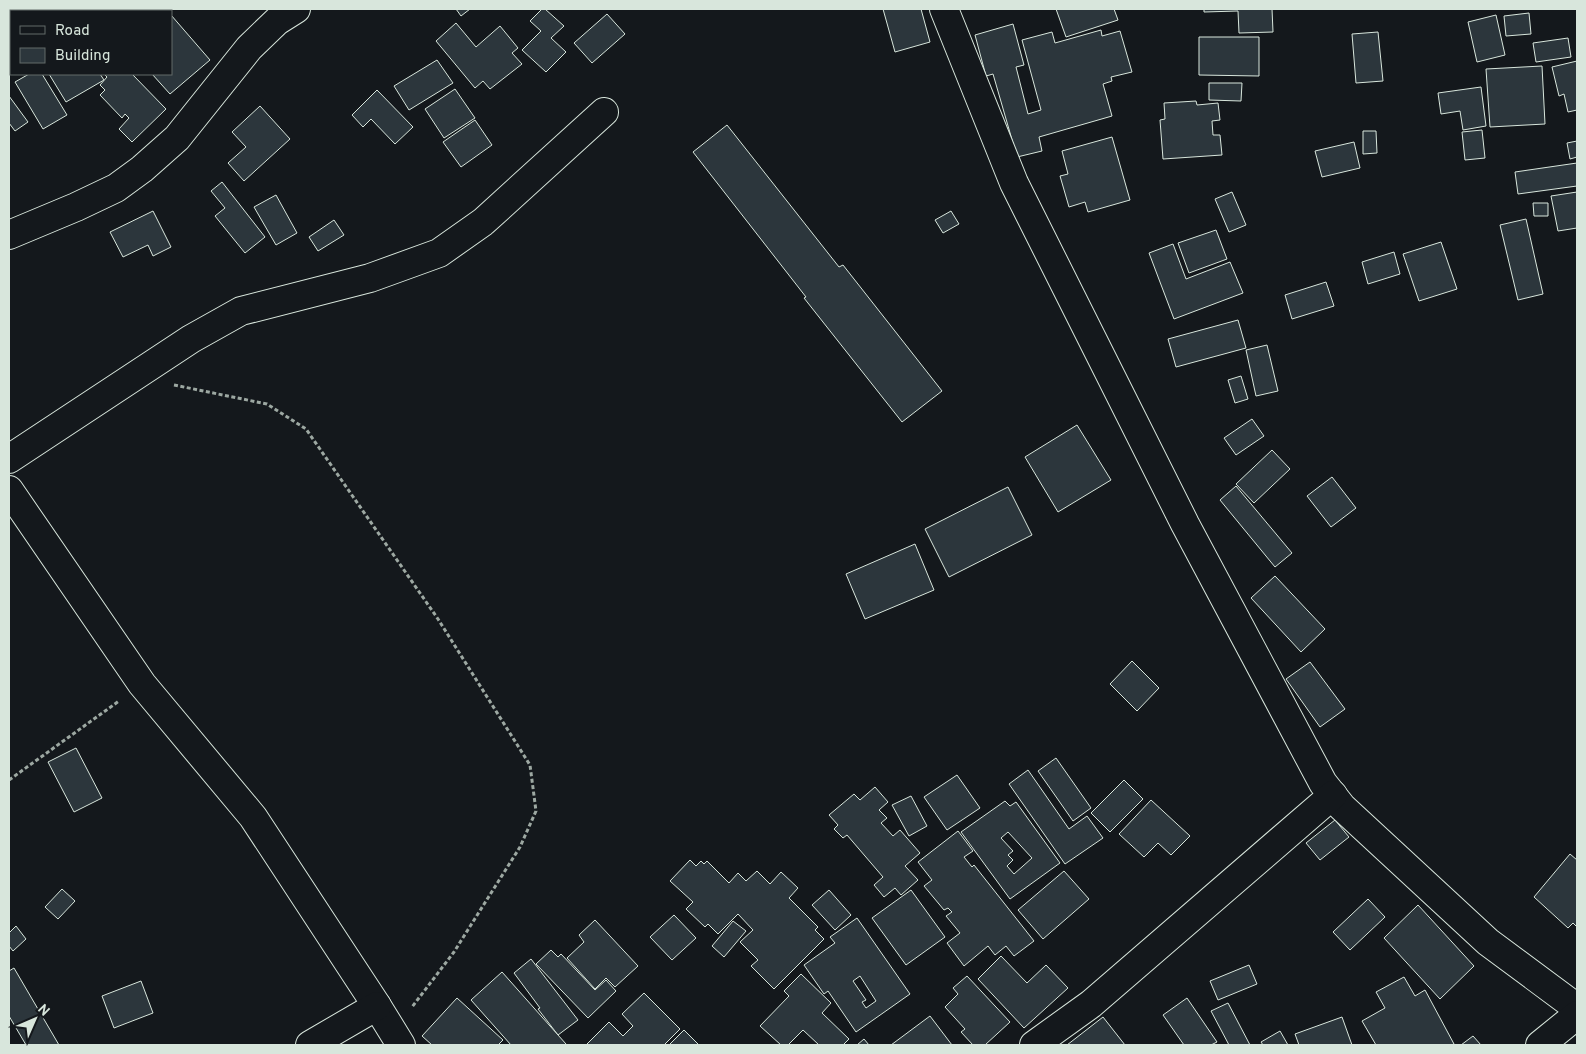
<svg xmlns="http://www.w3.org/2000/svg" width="1586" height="1054" viewBox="0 0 1586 1054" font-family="Overpass,sans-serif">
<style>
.building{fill:#2c363c;stroke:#d8e6dc;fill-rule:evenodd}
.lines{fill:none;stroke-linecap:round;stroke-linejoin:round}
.minor-casing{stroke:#d8e6dc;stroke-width:30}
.path{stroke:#9da8a2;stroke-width:3;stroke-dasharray:4 2.5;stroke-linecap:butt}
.minor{stroke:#14181c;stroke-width:28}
</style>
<rect width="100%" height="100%" fill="#14181c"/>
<g class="building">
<polygon points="148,9 166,9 168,11 145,11"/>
<polygon points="456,9 470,9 461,16"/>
<polygon points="542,9 545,9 564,26 551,38 566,52 546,72 522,50 541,31 530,21"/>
<polygon points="883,9 921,9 930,42 895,52"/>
<polygon points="1056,9 1114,9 1118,20 1066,37"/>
<polygon points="1204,9 1272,9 1273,32 1239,33 1238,11 1204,12"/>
<polygon points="1529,13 1531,34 1506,36 1504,16"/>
<polygon points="607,14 625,34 592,63 574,43"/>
<polygon points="171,15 210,60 170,94 152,74 171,74"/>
<polygon points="1496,15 1505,55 1477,62 1468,22"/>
<polygon points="456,23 476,47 500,26 518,48 512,53 522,64 490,89 483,81 475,88 436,41"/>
<polygon points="1013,24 1024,65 1016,67 1028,114 1041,110 1022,40 1052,32 1055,43 1101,30 1102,36 1120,31 1132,72 1111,77 1112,81 1103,84 1112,116 1039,137 1042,151 1017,157 993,74 986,76 975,35"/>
<polygon points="1378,32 1383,81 1356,83 1352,34"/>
<polygon points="1199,37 1259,37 1259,76 1199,75"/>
<polygon points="1568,38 1571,57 1536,62 1533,43"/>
<polygon points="437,60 453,83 409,110 394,86"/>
<polygon points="1577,61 1577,110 1568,112 1564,94 1559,96 1552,67"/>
<polygon points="1542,66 1545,124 1490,127 1486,69"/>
<polygon points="29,74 42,74 67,115 43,129 15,82"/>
<polygon points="49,74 100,74 104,80 66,102"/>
<polygon points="104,74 132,74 166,109 132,142 119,129 129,118 125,114 122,118 100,95 105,90 100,85 107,77"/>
<polygon points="1209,83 1242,83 1241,101 1209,100"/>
<polygon points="1481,87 1486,126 1463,130 1460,111 1441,114 1438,93"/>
<polygon points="455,89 475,118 444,138 425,109"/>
<polygon points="377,90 413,127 395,144 371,119 363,127 352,115"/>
<polygon points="9,96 28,122 15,131 9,123"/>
<polygon points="1196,101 1197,105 1218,103 1220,120 1212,121 1213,135 1220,135 1222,155 1163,159 1160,120 1165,119 1164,103"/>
<polygon points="260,106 290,139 244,181 228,163 246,147 232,132"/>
<polygon points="475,120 492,145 461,167 443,142"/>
<polygon points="727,125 839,267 843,265 942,391 902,422 804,298 806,297 693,152"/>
<polygon points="1482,130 1485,158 1465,160 1462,132"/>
<polygon points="1363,131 1376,131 1377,153 1363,154"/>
<polygon points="1112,137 1130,200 1088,212 1085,202 1069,207 1060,176 1068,174 1062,151"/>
<polygon points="1577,141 1577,157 1570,159 1567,143"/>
<polygon points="1354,142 1360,168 1322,177 1315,151"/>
<polygon points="1577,163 1577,186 1518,194 1515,172"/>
<polygon points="222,182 265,237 245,253 215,216 225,208 211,191"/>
<polygon points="1232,192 1246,225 1229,232 1215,199"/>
<polygon points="1577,192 1577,228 1558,231 1551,196"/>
<polygon points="276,195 297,233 276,245 254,207"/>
<polygon points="1533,203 1548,203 1548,216 1534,216"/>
<polygon points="153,211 171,247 153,256 148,245 123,257 110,232"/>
<polygon points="951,211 959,224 943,233 935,220"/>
<polygon points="1526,219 1543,294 1518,300 1500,225"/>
<polygon points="334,220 344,235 318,251 309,237"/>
<polygon points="1216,230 1227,259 1189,273 1178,243"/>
<polygon points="1441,242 1457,289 1419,301 1403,254"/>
<polygon points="1173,244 1186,279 1230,262 1243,293 1174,319 1149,253"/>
<polygon points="1394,252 1400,274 1368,284 1362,262"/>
<polygon points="1326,282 1334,306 1292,319 1285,295"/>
<polygon points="1238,320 1246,348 1176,367 1168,339"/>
<polygon points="1267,345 1278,391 1256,396 1246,350"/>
<polygon points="1241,376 1248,399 1235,403 1228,380"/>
<polygon points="1252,419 1264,436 1236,455 1224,438"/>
<polygon points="1077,425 1111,480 1058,512 1025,457"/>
<polygon points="1272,450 1290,469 1254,503 1236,484"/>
<polygon points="1332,477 1356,508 1331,527 1307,496"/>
<polygon points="1236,486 1292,553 1275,567 1220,500"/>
<polygon points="1008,487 1032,535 949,577 925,529"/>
<polygon points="915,544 934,590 865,619 846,574"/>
<polygon points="1275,576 1325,629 1301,652 1251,598"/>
<polygon points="1132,661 1159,688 1137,711 1110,684"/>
<polygon points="1310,662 1345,709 1320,727 1286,679"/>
<polygon points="76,748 102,798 74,812 48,762"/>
<polygon points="1056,758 1091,808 1073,821 1038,771"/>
<polygon points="1028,770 1069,829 1087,816 1103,838 1065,864 1009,784"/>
<polygon points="957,775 980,808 947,830 924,797"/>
<polygon points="1124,780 1143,799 1110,832 1091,813"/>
<polygon points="875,787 888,802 879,810 887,818 881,823 893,836 900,830 920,853 905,866 918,880 901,895 895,888 884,897 874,885 883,877 847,835 843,838 834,829 838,825 829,815 854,794 860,800"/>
<polygon points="911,796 927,826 909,836 892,805"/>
<polygon points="1151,800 1190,836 1171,855 1158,843 1144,857 1119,834"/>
<path d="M1005,801L1010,806L1016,802L1060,863L1010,899L961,832ZM1008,832L1032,858L1014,874L1007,866L1013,860L1008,855L1013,851L1001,838Z"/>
<polygon points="1335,820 1349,837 1320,860 1306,843"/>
<polygon points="958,831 973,851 964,857 972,867 974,865 1034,941 1014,956 1006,946 995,955 988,946 964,966 947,943 960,933 946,916 952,912 948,908 944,910 924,886 932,880 918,862"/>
<polygon points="1570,854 1577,860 1577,927 1573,923 1568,928 1534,897"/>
<polygon points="690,860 696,866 701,861 704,864 707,861 729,883 738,873 746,881 757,871 770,884 781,872 798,888 789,898 818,927 815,930 824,939 774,989 751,966 758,960 740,942 753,930 738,914 718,934 708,924 705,927 686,909 693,902 670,881"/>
<polygon points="1064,871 1089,899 1043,939 1018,910"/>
<polygon points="62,889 75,901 58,919 45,907"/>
<polygon points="829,890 851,915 835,930 812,905"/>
<polygon points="911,890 945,937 906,965 872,918"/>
<polygon points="1368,899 1385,917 1350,950 1333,932"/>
<polygon points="1418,905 1474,966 1440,999 1384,938"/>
<polygon points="674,915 696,938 672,960 650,937"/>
<path d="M857,918L910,994L856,1032L828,991L824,994L804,965L835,943L830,937ZM860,976L876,1001L866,1008L862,1002L866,1000L853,981Z"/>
<polygon points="595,920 638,966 615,987 606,978 595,989 567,958 584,942 579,935"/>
<polygon points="733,921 746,931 724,957 712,946"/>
<polygon points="16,926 26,939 13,951 9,946 9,933"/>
<polygon points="551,950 558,957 561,954 595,990 606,980 616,991 588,1018 536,964"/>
<polygon points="1001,956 1027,983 1046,965 1068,988 1024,1028 978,979"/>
<polygon points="531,959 578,1020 558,1035 538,1009 540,1008 514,973"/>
<polygon points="1249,965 1257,984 1218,1000 1210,981"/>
<polygon points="14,968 59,1045 26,1045 9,1016 9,971"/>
<polygon points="502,972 566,1044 564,1045 511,1045 471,1000"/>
<polygon points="801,974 831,1003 822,1013 849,1039 843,1045 819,1045 803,1030 788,1045 781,1045 760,1026 789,996 784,991"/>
<polygon points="967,976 1010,1022 985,1045 973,1045 961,1032 965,1029 945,1007 958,994 953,988"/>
<polygon points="1404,977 1415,996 1425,990 1454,1044 1451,1045 1376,1045 1362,1021 1385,1008 1376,992"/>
<polygon points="141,981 153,1013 114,1028 102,996"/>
<polygon points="644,993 680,1029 664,1045 586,1045 609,1022 623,1036 633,1026 622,1014"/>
<polygon points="457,998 503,1040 498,1045 432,1045 422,1036"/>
<polygon points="1187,998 1217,1042 1211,1045 1184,1045 1163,1015"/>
<polygon points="1228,1003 1250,1045 1229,1045 1211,1011"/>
<polygon points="930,1016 952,1045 891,1045"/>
<polygon points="1103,1017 1125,1045 1067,1045"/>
<polygon points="1342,1017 1352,1045 1299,1045 1295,1034"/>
<polygon points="684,1030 699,1045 669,1045"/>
<polygon points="1280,1031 1288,1045 1263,1045 1261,1042"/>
<polygon points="1473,1036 1481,1045 1461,1045"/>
<polygon points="864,1039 869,1045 857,1045"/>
</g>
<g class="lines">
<g class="minor-casing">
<g id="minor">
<polyline points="944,9 1014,183 1185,524 1323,783 1342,807 1488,942 1577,1008"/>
<polyline points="9,235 76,207 116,188 142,169 177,138 249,48 277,21 296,9"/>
<polyline points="9,459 191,339 241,311 370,278 439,253 483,222 604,112"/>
<polyline points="9,490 142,684 253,817 377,1006 401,1045"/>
<polyline points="310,1045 377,1006"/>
<polyline points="1034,1045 1091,1004 1333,795"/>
<polyline points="1540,1045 1577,1015"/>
</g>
</g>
<g class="path">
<polyline points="9,62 11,62"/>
<polyline points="174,385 267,404 306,429 438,619 530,765 536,811 520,847 454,952 412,1007"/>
<polyline points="9,780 119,701"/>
</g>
<use href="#minor" class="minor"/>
</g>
<rect width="1586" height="1054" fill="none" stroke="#d8e6dc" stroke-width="20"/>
<rect x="10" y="10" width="162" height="65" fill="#14181c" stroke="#626a69"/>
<rect x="20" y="26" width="25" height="8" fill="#14181c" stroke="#626a69"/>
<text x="55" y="35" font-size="15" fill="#d8e6dc">Road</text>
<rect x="20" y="48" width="25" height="15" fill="#2c363c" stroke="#626a69"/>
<text x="55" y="60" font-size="15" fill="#d8e6dc">Building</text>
<g transform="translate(35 1019) rotate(45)" stroke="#14181c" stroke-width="4" paint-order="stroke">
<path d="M0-4L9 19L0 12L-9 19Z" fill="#d8e6dc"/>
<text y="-8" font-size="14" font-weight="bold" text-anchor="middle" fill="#d8e6dc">N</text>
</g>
</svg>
